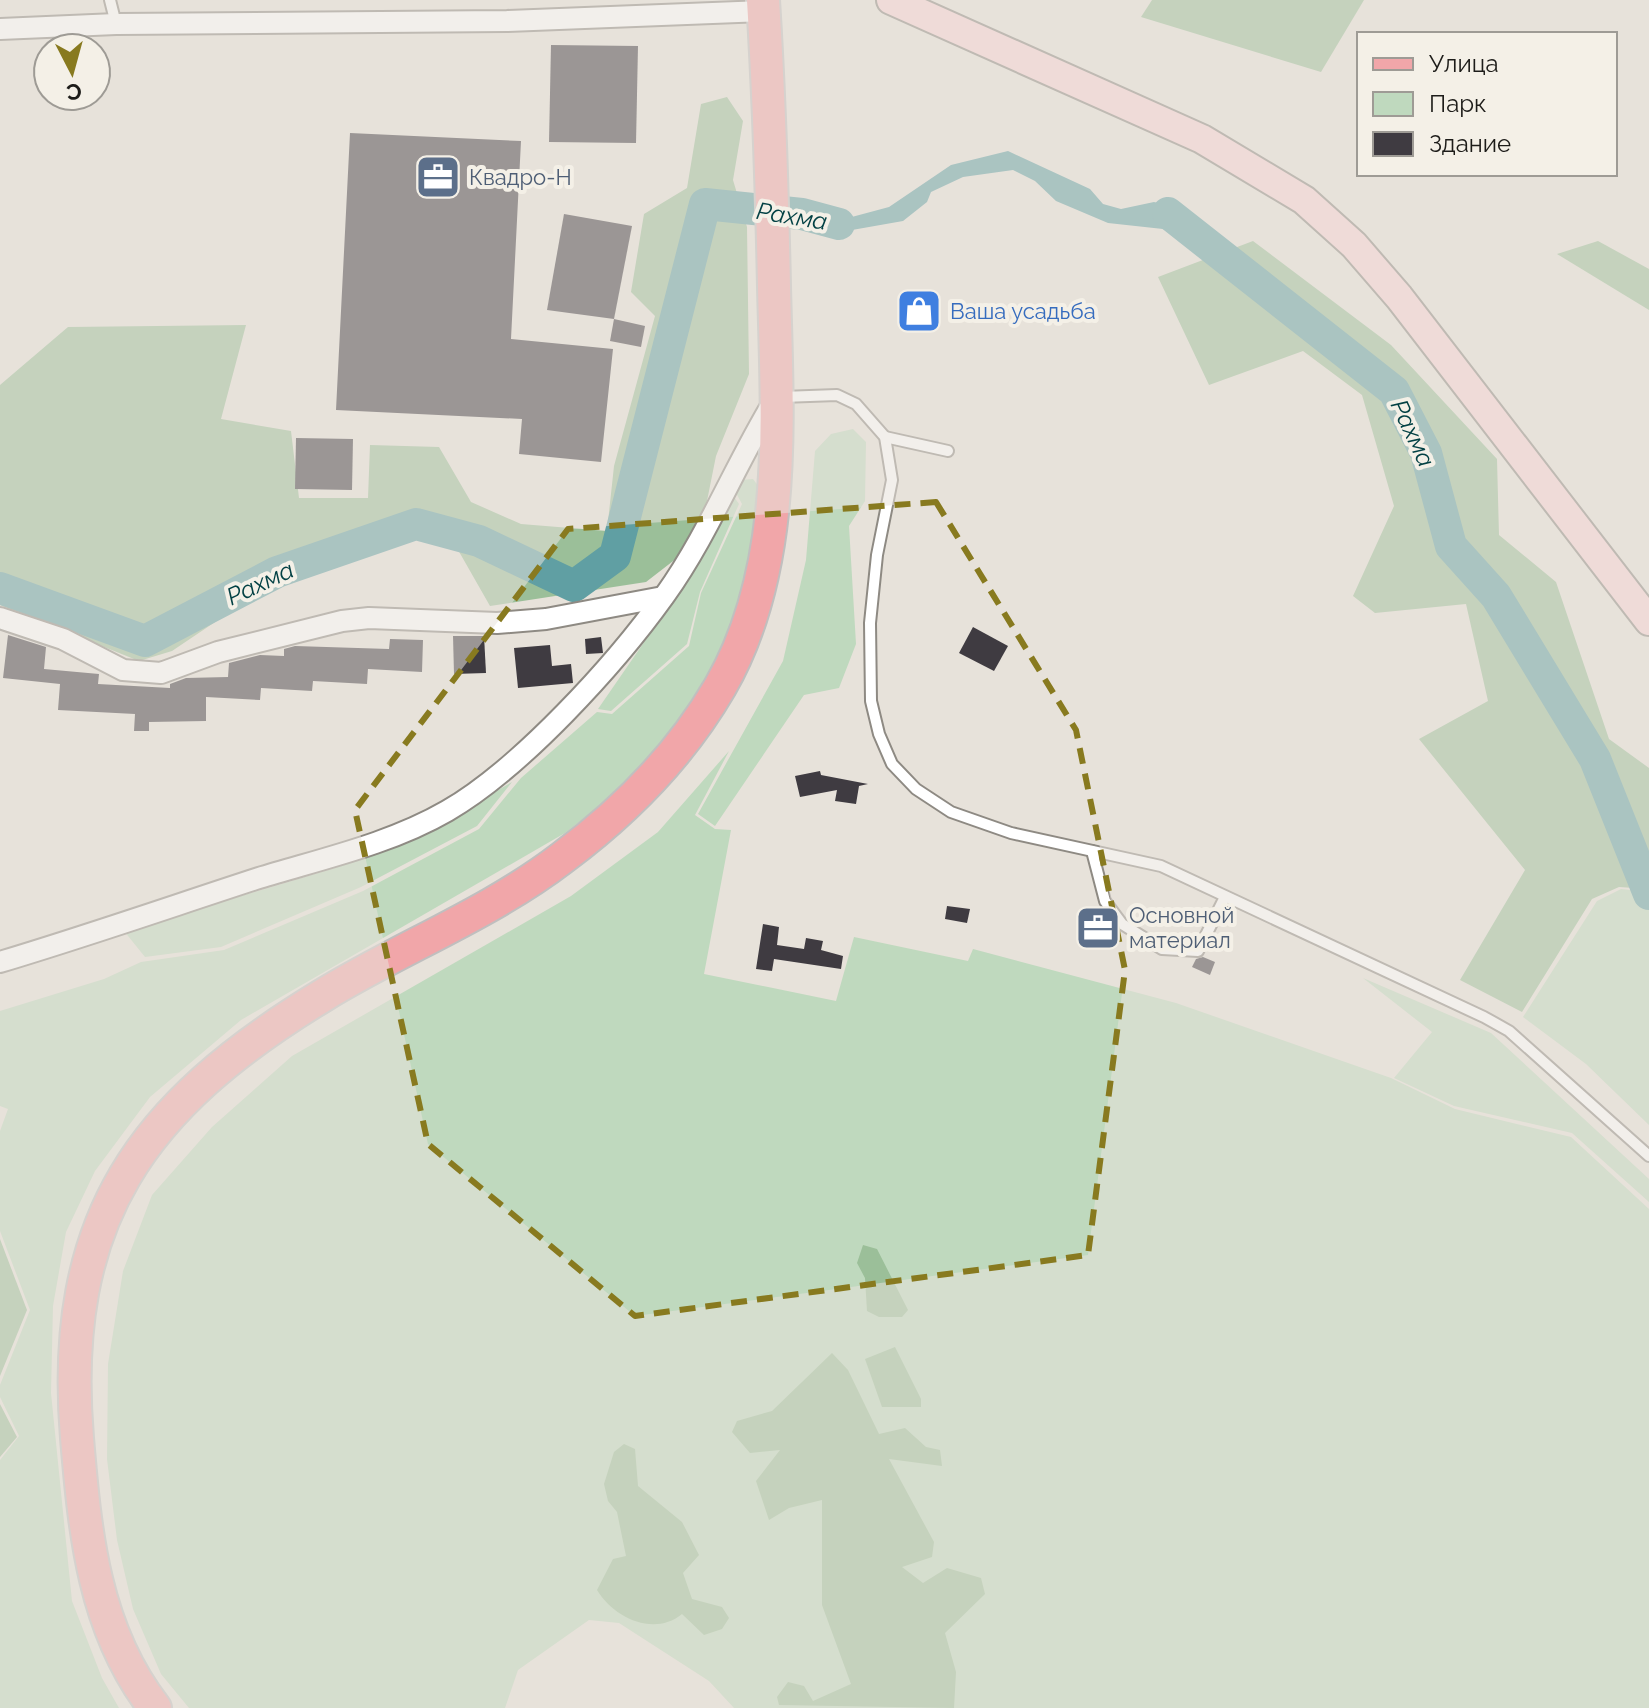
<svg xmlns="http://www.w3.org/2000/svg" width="1649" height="1708" viewBox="0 0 1649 1708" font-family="Raleway,sans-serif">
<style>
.green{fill:#bfd9be}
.forest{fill:#9bbf99}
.water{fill:#609fa3}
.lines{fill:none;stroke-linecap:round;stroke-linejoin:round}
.river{stroke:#609fa3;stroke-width:32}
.building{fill:#3f3b41}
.lane-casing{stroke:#8e8a83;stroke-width:14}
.street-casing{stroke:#8e8a83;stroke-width:24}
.secondary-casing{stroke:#8e8a83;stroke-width:32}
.primary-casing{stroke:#c0bfbf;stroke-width:36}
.lane{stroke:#fff;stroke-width:10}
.street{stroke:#fff;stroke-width:20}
.secondary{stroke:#f8d2d4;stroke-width:28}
.primary{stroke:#f1a6a9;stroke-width:32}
.marked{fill:none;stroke:#887a1f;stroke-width:6;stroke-dasharray:16 10;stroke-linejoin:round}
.labels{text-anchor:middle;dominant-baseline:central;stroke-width:8;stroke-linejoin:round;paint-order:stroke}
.service-label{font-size:22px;fill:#4e5e75;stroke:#f4f0e7;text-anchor:start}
.shop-label{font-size:22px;fill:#366cbe;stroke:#f4f0e7;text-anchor:start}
.water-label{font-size:24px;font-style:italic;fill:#034144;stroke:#f4f0e7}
</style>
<rect width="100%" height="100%" fill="#e7e2da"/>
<g class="green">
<polygon points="853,429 866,442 865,501 849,526 856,644 839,688 804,695 715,826 698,814 783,661 806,560 815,451 831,434"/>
<polygon points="753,479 762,491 749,587 723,662 685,726 635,779 565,833 241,1020 150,1097 95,1171 66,1232 53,1306 51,1393 72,1601 102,1678 119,1708 0,1708 0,1460 19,1436 0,1397 0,1385 30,1310 0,1231 0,1131 8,1109 0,1106 0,1011 104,979 141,962 224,950 363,891 479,829 521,778 597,712 612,714 689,646 701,593 742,504 735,491 740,480"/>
<polygon points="732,494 739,504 700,592 687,644 611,711 598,709 696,567"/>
<polygon points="729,751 695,815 715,829 731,830 704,974 836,1001 854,937 968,961 973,949 1176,1003 1391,1078 1455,1109 1571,1137 1649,1209 1649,1708 734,1708 709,1681 619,1623 589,1620 518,1670 505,1708 189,1708 161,1674 133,1609 117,1540 107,1459 108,1364 123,1271 152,1195 212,1127 292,1056 571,896 658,832"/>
<polygon points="512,782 477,826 361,887 221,947 145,957 124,931 335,868 410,840"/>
<polygon points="1621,889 1649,892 1649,1125 1586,1064 1523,1017 1597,901"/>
<polygon points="1363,978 1491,1033 1649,1179 1649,1202 1572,1133 1454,1106 1394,1078 1432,1032"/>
</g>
<g class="forest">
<polygon points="1152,0 1364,0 1321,72 1141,17"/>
<polygon points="727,97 743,121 733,180 747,227 749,374 716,456 699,541 646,582 490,606 441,520 332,569 279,579 172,651 139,661 0,605 0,385 68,327 246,325 221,419 291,431 299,498 368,498 370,445 439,447 471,502 521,524 607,531 614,466 655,316 631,292 644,214 687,188 701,104"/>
<polygon points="1253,241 1391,345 1497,459 1499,535 1556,582 1609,739 1649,768 1649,889 1619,887 1592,899 1522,1012 1460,980 1525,870 1419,739 1488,701 1466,604 1375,613 1353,596 1394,506 1362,395 1303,351 1209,385 1158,277"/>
<polygon points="1598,241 1649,269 1649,310 1557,254"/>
<polygon points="0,1239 27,1310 0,1376"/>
<polygon points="863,1245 877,1249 908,1310 902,1317 879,1317 867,1311 865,1278 857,1263"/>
<polygon points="895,1347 921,1399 921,1407 882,1407 865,1359"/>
<polygon points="832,1353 848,1370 879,1434 905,1428 926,1447 940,1450 942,1466 889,1459 934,1542 932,1557 902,1567 923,1583 947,1568 981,1578 985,1594 945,1633 956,1672 954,1708 779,1705 777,1697 788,1682 804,1686 813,1701 851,1684 822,1605 822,1500 789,1508 769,1520 756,1481 780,1450 750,1453 732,1432 737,1421 772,1411"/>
<polygon points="0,1404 17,1437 0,1457"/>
<path d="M624,1444L635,1449L638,1486L682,1522L699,1555L683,1573L692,1599L722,1607L729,1618L722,1629L704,1635L682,1614C654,1637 614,1618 597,1590L613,1559L626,1556L617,1512L608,1501L604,1484L614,1452Z"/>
</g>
<polygon class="water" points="1008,151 1090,189 1103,204 1121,209 1154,202 1174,207 1208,231 1200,248 1163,229 1108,223 1056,201 1035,181 1013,170 963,177 931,192 927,202 903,221 835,233 811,222 797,222 797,206 848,218 889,207 951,165"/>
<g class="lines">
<g class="river">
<polyline points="1168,213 1394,391 1426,453 1451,546 1496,596 1595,759 1649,894"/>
<polyline points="0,588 145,641 277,572 416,524 479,541 574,586 615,556 705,204 802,214 839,224"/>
</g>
</g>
<g class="building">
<polygon points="551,45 638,46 636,143 549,142"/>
<polygon points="350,133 521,141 511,339 613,349 601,462 519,454 522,419 336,410"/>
<polygon points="564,214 632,226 614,319 547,310"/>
<polygon points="614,319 645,326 641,347 610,341"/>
<polygon points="296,438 353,439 352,490 295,489"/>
<polygon points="973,627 1008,646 994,671 959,653"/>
<polygon points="8,635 46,647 44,669 99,674 98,684 170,688 170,684 186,678 228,677 229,663 260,655 284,656 284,649 295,646 389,649 390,639 423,640 422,672 368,669 367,684 313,681 312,691 261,688 260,700 206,697 206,721 149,722 149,731 134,731 135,714 58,710 60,684 3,678"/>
<polygon points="453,636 484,636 486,673 454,674"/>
<polygon points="601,637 603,653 586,654 585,639"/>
<polygon points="550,645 552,666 571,664 573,683 518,688 514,648"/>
<polygon points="820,771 821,775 868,784 859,786 856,804 835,801 837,790 800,797 795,776"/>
<polygon points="947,906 970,909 967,923 945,919"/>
<polygon points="763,924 779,927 777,945 804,949 806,938 823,941 821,950 843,956 841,969 774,959 772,971 756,969"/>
<polygon points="1203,957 1215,962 1210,975 1192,967 1196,959"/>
</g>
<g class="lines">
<g class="lane-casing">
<g id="lane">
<polyline points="110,0 116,24"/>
<polyline points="782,397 837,395 856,404 885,437 892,480 877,555 870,623 871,701 879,734 892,764 916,789 951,812 1011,833 1161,866 1484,1017 1509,1031 1649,1156"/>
<polyline points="885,437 948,451"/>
<polyline points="1092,851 1105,901 1122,924 1162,949 1198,951 1225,897"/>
</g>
</g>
<g class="street-casing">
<g id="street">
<polyline points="0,29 116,24 507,21 764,11"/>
<polyline points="0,618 63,639 123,670 161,673 218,652 342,621 369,618 497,623 546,619 663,597"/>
<path d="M0,962C87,936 173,906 259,878C321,859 390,844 447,811C520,769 615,665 665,595C708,535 735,465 774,401"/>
</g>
</g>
<g class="secondary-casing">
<polyline id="secondary" points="891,0 1202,139 1304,200 1354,245 1399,297 1649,621"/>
</g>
<g class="primary-casing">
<path id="primary" d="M155,1708C94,1630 85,1534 77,1438C59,1219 141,1106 322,996C400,948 489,914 562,858C624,812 681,754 720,687C789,568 777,417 774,286C772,191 769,95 763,0"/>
</g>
<use href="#lane" class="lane"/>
<use href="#street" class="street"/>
<use href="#secondary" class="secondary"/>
<use href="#primary" class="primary"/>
</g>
<path d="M0 0H1649V1708H0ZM936,502L1076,730L1125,970L1088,1255L635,1316L428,1144L355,810L568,529Z" fill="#e7e2da" fill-opacity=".55" fill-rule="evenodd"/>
<path class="marked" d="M936,502L1076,730L1125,970L1088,1255L635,1316L428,1144L355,810L568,529Z"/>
<defs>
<g id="office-square" transform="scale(2.3)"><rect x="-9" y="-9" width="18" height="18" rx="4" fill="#5c6f8a" stroke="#f4f0e7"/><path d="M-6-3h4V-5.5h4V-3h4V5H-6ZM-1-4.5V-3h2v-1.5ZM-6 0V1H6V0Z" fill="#fff"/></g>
<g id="shop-square" transform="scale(2.3)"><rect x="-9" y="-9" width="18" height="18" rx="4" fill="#3f7fe0" stroke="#f4f0e7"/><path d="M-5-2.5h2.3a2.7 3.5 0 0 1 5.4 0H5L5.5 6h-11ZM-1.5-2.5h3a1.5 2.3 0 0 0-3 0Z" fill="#fff"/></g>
</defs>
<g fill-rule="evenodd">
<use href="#office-square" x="438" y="177"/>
<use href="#shop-square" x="919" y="311"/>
<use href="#office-square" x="1098" y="928"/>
</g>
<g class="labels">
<g class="service-label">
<text x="469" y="177">Квадро-Н</text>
<text x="1129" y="915">Основной<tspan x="1129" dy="25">материал</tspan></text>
</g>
<g class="shop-label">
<text x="950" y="311">Ваша усадьба</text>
</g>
<g class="water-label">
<text transform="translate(792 216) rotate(9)">Рахма</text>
<text transform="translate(1413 433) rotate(65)">Рахма</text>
<text transform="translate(260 583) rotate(-25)">Рахма</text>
</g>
</g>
<rect x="1357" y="32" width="260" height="144" fill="#f4f0e7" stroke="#9e9b95" stroke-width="2"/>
<rect x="1373" y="58" width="40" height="12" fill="#f1a6a9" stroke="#9e9b95" stroke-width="2"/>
<text x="1429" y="72" font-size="24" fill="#1d1c19">Улица</text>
<rect x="1373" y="92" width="40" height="24" fill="#bfd9be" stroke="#9e9b95" stroke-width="2"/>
<text x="1429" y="112" font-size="24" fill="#1d1c19">Парк</text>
<rect x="1373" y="132" width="40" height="24" fill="#3f3b41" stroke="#9e9b95" stroke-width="2"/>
<text x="1429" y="152" font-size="24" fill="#1d1c19">Здание</text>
<g transform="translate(72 72) rotate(174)"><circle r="38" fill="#f4f0e7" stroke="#9e9b95" stroke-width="2"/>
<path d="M0-6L14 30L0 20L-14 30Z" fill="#887a1f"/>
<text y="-12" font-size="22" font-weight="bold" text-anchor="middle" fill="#1d1c19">С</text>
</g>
</svg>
